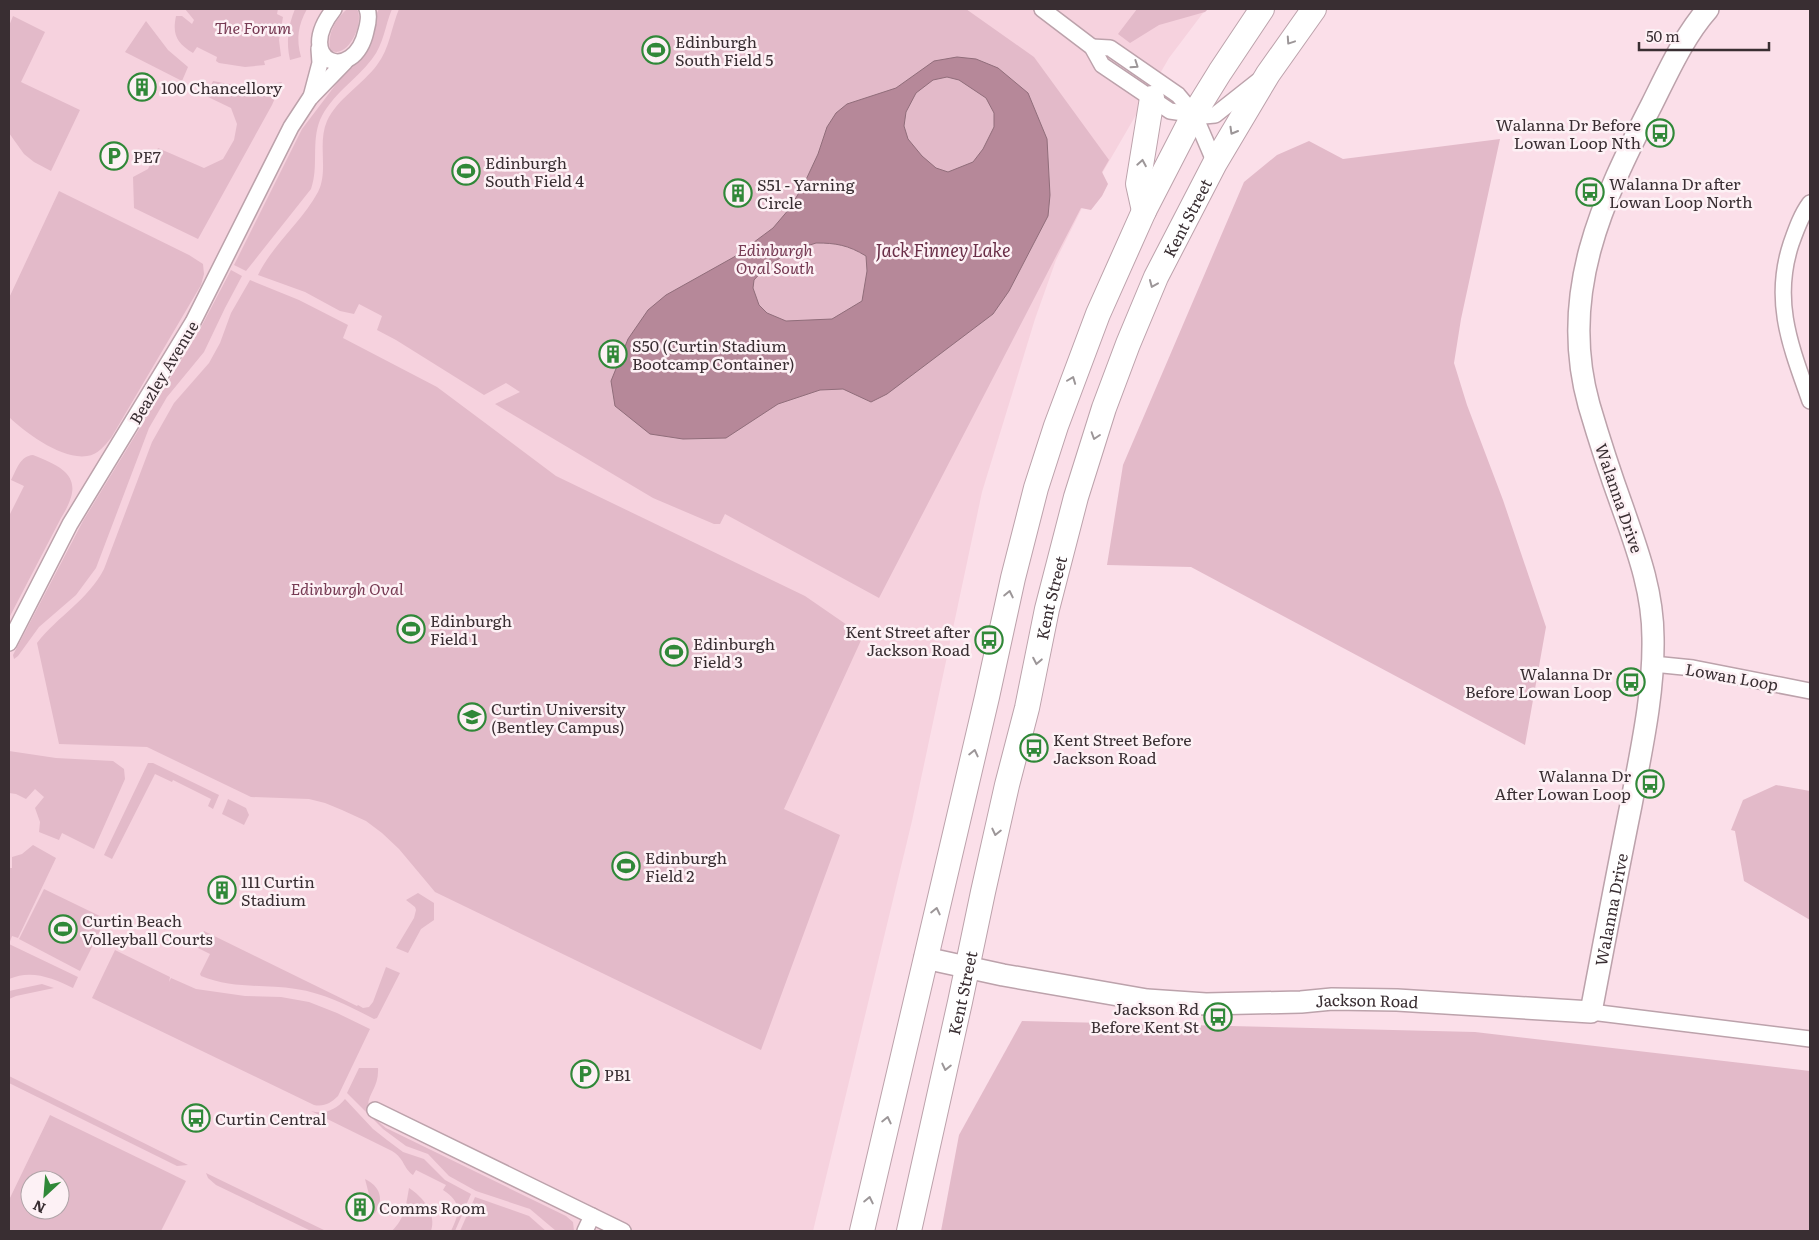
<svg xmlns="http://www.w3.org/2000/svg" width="1819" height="1240" viewBox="0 0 1819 1240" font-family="Literata,serif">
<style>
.built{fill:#f6d2de;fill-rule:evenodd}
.green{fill:#e3bac9;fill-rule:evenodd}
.water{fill:#b68899;stroke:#906d7a;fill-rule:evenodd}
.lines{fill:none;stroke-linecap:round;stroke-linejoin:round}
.street-casing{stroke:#bca2ab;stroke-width:18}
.secondary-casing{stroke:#bca2ab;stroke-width:24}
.primary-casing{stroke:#bca2ab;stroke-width:26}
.street{stroke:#fff;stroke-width:15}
.secondary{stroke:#fff;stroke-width:21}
.primary{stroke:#fff;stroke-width:24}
.oneway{stroke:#9c9698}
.labels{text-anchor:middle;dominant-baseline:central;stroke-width:5;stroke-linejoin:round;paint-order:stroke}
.park-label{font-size:16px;font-style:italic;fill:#763a53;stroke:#fdf1f5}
.poi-label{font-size:16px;fill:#392e32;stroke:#fdf1f5;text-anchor:start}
.street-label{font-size:16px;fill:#392e32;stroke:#fdf1f5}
.water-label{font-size:18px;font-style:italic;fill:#692e47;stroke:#fdf1f5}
</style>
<rect width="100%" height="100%" fill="#fbdfe9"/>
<path class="built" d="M9,9H1206L1169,58L1082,208L1056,260L1035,319L982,492L912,821L813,1231H9ZM30,1180H60V1210H30Z"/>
<g class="green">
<path d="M185,9H278L277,14L283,17L279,40L281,56L264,61L265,65L245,67L219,63L216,61L217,57L197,47L193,53C177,43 172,35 176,16H182L192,24L194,20Z"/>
<path d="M295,9H307C298,25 296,39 301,57L290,60C286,42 288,26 295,9Z"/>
<path d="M347,9H357C365,23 347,61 330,50C327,34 335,20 347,9Z"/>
<path d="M379,9H392C385,25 384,44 372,59C356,80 331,95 320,120C311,142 319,167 311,189L246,271L234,265L302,129L346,71Z"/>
<path d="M399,9H966L1034,57L1109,160L1102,172L1108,184L1102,196L1091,210L1081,208L879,598L725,514L720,524H714L653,498L495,404L520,392L506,383L484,395L396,340L377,330L382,316L359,304L354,314L340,311L305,292L258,275C273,244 302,222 318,192C329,170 317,144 327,121C338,98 362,85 377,65C390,48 391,28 399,9Z"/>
<polygon points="1137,9 1208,9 1205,12 1159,25 1130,43 1118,34"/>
<polygon points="13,16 45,32 21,82 80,110 51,171 34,162 24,154 9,133 9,26"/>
<polygon points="146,21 168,50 188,67 182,81 125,52"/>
<path d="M213,81C241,87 254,87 282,82L272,105L198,239L134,208L133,177L148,169L158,148L204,168L223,159L234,140L237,124L231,108L206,96Z"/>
<polygon points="1500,139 1461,319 1454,363 1467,405 1503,500 1546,627 1525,745 1191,567 1107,565 1123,465 1244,182 1277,155 1309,141 1343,159"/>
<path d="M59,191L189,255L203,264L204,274L201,285L111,438C105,445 98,455 87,456C62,460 26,433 9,417V298Z"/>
<polygon points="231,270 242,276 225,308 204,352 167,397 149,428 96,568 76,595 39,627 18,656 14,659 13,655 83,521 199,331"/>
<path d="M250,280L299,300L348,325L343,338L437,387L556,476L805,596L863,636L784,809L840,835L761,1050L435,892L399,849L382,833L366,821L342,810L325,803L309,799L251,797L147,747L59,744L37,643C58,616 88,600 104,569L152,442L174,403L209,363L220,343L231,313Z"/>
<path d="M33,455C69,469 85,480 61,518L9,618V516L24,486L11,480C17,469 20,456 33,455Z"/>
<polygon points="9,751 56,758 113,761 124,769 125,779 94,849 62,833 59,840 39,832 40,822 35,808 44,797 35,789 26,799 16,794 9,793"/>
<polygon points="148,763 153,763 219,795 213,809 208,806 211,799 173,780 172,782 155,774 112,859 104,855"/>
<polygon points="1776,785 1810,791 1810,920 1744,881 1735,831 1731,830 1743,800"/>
<polygon points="228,799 246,808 249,815 244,825 222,814"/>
<path d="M33,845L56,858L18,938L12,936L9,944L78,977L73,988C53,978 31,969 9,979V868H12V857L22,854Z"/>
<polygon points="44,889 106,919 80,971 19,939"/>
<polygon points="418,893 434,903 434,920 421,929 408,953 396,948 414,918 416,910 415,907 406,900"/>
<path d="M204,931L357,1006L358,1005L363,1008L369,1007L373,1002L386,967L400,973L377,1018L374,1019C349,1006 324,993 296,989C264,984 232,989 201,976L200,974L210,954L196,947Z"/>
<path d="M115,950L170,977L169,982L171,978L196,989L245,996L281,997L309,1002L337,1013L370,1029L338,1096C331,1103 324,1107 314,1105L92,998Z"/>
<polygon points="42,984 54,988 16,996 9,999 9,991"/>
<polygon points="1022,1021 1475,1032 1810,1071 1810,1231 941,1231 959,1135"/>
<path d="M359,1068H378C380,1097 350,1101 386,1128L566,1216L573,1222L574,1231H556L530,1209L476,1191L449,1176L428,1154L406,1146L383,1129L347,1093Z"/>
<polygon points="9,1076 188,1165 177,1166 9,1083"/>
<path d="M345,1099L373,1129L387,1140L403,1152L424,1159L445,1180L471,1194L455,1231H451C460,1213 462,1202 443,1190L446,1185L416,1170L413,1175C403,1168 405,1159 392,1151L311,1111C324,1115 336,1110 345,1099Z"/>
<path d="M50,1115L186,1181L161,1231H9V1200ZM30,1180H60V1210H30Z"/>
<polygon points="206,1173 326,1231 311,1231 216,1185 208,1178"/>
<path d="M365,1179C380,1186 385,1200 374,1214Z"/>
<path d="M409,1188C423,1197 437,1214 431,1231H392C405,1218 406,1205 409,1188Z"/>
<polygon points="475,1197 529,1216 546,1231 460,1231"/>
</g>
<path class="water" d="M957,57L976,59L998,68L1028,93L1047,139L1050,195L1048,216L1009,291L993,314L887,394L871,402L843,389L820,390L778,404L726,438L683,439L650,434L615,406L611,381L628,339L648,310L666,295L734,257L773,228L790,208L804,184L818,154L827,127L836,113L847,104L896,88L934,61ZM947,77L959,80L986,98L994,113V127L983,149L973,162L948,172L936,168L922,156L908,139L904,126L906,112L916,93L933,80ZM816,243C836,243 848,245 866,256L867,271L862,301L832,319L786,321L767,313L759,305L753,288L754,280L765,268L789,252Z"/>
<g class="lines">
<g class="street-casing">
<g id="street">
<path d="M334,9C292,62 354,85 366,31C368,24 370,16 367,9"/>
<polyline points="1042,9 1092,47 1102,65 1170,111 1204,116 1215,115 1258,81"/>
<polyline points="1092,47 1110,48 1178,95 1194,114 1215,163"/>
<polyline points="311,97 320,63 319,49"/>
<path d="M1810,203C1801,215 1796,230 1791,244C1772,302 1791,347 1810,401"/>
<polyline points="9,643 70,524 193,322 291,127 310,98 345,62"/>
<polyline points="1653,664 1693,668 1810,691"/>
<polyline points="1591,1012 1810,1039"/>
<polyline points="375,1110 623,1231"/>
<polyline points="585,1231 592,1216"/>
</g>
</g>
<g class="secondary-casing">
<g id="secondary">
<path id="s1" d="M925,958L1003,975L1147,1000L1206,1004L1301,1002L1332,999L1397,1000L1591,1012C1604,943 1617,874 1631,805C1641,751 1654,694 1653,638C1653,591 1637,549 1622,506C1610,473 1599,439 1589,405C1558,294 1602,201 1652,104C1668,72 1684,36 1708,9"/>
</g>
</g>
<g class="primary-casing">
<g id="primary">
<polyline points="1144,211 1138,184 1152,98"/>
<polyline points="862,1231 987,697 1013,578 1036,488 1056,426 1098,314 1144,211 1194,114 1220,72 1262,9"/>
<path id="s2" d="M909,1231L960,1002L983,892L1007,785L1027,708L1047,609L1076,497L1104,408L1128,344L1156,277L1215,163L1268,74L1314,9"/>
</g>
</g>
<use href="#street" class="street"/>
<use href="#secondary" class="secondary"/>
<use href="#primary" class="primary"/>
</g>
<defs><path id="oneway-chevron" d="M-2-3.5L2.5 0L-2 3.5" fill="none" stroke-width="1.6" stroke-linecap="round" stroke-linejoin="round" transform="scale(1.25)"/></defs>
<g class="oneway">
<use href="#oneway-chevron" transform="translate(1290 41) rotate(124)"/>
<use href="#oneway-chevron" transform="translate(1135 65) rotate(34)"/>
<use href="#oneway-chevron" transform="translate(1233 131) rotate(120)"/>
<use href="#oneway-chevron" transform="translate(1142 163) rotate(-80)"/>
<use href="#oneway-chevron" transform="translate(1153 284) rotate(113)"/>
<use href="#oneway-chevron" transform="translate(1072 380) rotate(-69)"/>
<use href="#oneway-chevron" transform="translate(1095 436) rotate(108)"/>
<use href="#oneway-chevron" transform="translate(1009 594) rotate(-78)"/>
<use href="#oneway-chevron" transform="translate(1037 661) rotate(101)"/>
<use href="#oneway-chevron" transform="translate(974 753) rotate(-77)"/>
<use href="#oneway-chevron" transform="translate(996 832) rotate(103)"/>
<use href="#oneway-chevron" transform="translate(936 911) rotate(-77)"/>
<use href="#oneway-chevron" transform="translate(946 1067) rotate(103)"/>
<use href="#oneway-chevron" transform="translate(887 1120) rotate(-77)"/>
<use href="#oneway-chevron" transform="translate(869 1200) rotate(-78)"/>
</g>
<defs>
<g id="stadium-ring" transform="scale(1.4375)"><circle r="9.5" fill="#fdf1f5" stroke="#308838" stroke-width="1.5"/><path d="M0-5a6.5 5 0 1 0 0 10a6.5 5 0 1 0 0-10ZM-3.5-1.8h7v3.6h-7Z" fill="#308838"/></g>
<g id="building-ring" transform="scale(1.4375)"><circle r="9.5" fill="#fdf1f5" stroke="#308838" stroke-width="1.5"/><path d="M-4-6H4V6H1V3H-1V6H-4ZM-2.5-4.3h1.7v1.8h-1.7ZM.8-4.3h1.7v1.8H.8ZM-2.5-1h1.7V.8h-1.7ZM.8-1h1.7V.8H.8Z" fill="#308838"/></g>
<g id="bus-ring" transform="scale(1.4375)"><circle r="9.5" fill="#fdf1f5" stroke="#308838" stroke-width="1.5"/><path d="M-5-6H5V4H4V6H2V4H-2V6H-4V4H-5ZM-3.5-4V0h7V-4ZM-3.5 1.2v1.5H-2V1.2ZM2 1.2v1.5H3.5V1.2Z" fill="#308838"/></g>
<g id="parking-ring" transform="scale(1.4375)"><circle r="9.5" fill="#fdf1f5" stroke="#308838" stroke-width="1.5"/><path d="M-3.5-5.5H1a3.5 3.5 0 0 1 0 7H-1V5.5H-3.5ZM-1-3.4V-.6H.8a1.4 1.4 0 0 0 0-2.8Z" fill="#308838"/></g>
<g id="university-ring" transform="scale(1.4375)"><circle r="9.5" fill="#fdf1f5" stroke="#308838" stroke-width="1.5"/><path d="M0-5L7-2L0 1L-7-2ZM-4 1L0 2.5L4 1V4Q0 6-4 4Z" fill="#308838"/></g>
</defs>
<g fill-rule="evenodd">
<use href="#stadium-ring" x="656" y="50"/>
<use href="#building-ring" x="142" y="87"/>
<use href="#bus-ring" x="1660" y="133"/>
<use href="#parking-ring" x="114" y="156"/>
<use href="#stadium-ring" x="466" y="171"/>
<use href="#bus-ring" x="1590" y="192"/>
<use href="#building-ring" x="738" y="193"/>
<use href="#building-ring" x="613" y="354"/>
<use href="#stadium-ring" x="411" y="629"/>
<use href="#bus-ring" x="989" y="640"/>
<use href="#stadium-ring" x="674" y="652"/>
<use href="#bus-ring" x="1631" y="682"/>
<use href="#university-ring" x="472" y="717"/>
<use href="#bus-ring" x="1034" y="748"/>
<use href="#bus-ring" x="1650" y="784"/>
<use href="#stadium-ring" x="626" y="866"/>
<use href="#building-ring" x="222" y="890"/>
<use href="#stadium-ring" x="63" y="929"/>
<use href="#bus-ring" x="1218" y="1017"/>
<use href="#parking-ring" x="585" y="1074"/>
<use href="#bus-ring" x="196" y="1118"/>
<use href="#building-ring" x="360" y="1207"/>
</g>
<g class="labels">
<g class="park-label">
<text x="253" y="27">The Forum</text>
<text x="775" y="249">Edinburgh<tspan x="775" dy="18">Oval South</tspan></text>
<text x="347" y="588">Edinburgh Oval</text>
</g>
<g class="poi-label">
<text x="675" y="41">Edinburgh<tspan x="675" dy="18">South Field 5</tspan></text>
<text x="161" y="87">100 Chancellory</text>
<text x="1641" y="124" text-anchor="end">Walanna Dr Before<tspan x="1641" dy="18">Lowan Loop Nth</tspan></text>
<text x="133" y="156">PE7</text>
<text x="485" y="162">Edinburgh<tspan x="485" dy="18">South Field 4</tspan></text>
<text x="1609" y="183">Walanna Dr after<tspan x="1609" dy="18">Lowan Loop North</tspan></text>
<text x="757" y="184">S51 - Yarning<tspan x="757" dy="18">Circle</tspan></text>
<text x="632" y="345">S50 (Curtin Stadium<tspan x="632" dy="18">Bootcamp Container)</tspan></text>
<text x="430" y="620">Edinburgh<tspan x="430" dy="18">Field 1</tspan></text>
<text x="970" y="631" text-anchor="end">Kent Street after<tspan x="970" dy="18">Jackson Road</tspan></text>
<text x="693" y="643">Edinburgh<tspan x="693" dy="18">Field 3</tspan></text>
<text x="1612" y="673" text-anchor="end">Walanna Dr<tspan x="1612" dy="18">Before Lowan Loop</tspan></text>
<text x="491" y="708">Curtin University<tspan x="491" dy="18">(Bentley Campus)</tspan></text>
<text x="1053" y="739">Kent Street Before<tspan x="1053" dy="18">Jackson Road</tspan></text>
<text x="1631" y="775" text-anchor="end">Walanna Dr<tspan x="1631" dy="18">After Lowan Loop</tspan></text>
<text x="645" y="857">Edinburgh<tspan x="645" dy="18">Field 2</tspan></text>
<text x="241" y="881">111 Curtin<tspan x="241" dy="18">Stadium</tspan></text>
<text x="82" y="920">Curtin Beach<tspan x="82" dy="18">Volleyball Courts</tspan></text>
<text x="1199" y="1008" text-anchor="end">Jackson Rd<tspan x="1199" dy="18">Before Kent St</tspan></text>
<text x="604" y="1074">PB1</text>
<text x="215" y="1118">Curtin Central</text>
<text x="379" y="1207">Comms Room</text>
</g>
<g class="street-label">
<text stroke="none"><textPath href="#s2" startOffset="1054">Kent Street</textPath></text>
<text transform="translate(163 372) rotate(-59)">Beazley Avenue</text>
<text transform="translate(1620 498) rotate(71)">Walanna Drive</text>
<text stroke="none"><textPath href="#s2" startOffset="649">Kent Street</textPath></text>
<text transform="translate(1732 676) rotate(10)">Lowan Loop</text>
<text stroke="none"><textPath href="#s1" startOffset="775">Walanna Drive</textPath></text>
<text stroke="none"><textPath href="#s2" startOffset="244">Kent Street</textPath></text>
<text stroke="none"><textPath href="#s1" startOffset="446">Jackson Road</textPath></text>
</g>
<g class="water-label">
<text x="943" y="249">Jack Finney Lake</text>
</g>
</g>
<rect width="1819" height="1240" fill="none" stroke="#392e32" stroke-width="20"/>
<g transform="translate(45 1195) rotate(206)"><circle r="24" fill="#fdf1f5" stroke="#afa3a7"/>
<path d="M0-4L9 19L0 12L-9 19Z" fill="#308838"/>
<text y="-8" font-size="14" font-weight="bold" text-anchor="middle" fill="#392e32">N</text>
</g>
<path d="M1639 42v8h130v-8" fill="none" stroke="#392e32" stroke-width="2.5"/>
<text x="1646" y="42" font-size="15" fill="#392e32" stroke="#fdf1f5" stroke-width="4" paint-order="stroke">50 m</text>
</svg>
